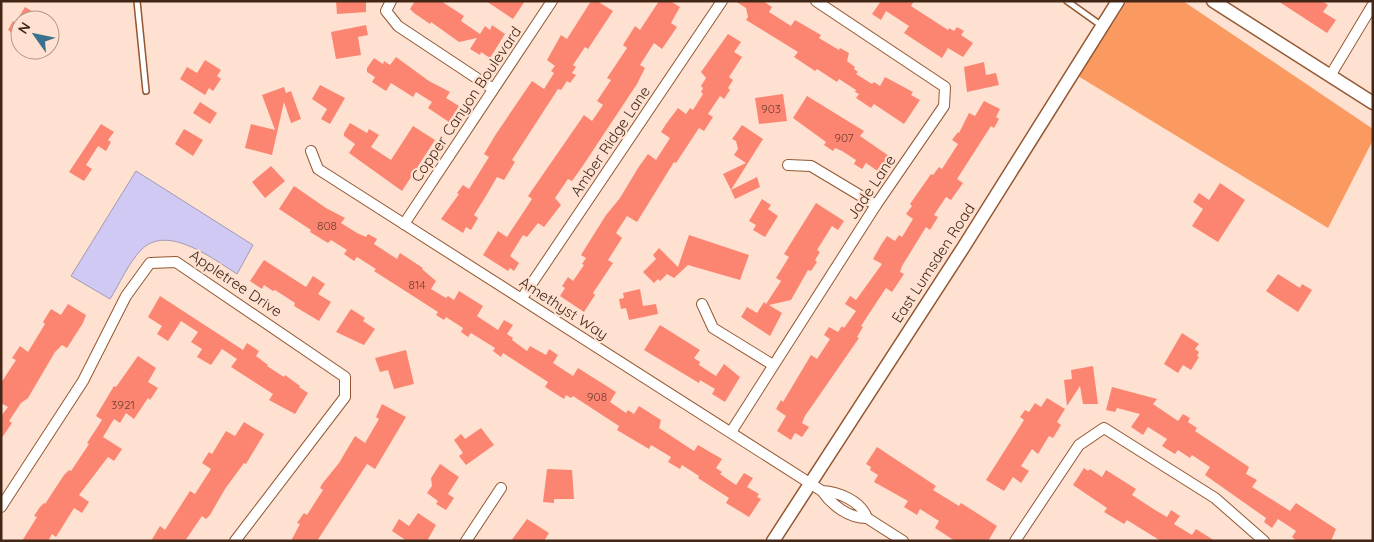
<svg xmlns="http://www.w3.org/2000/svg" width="1374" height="542" viewBox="0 0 1374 542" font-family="Quicksand,sans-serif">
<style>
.green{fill:#fa9a61}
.water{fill:#cfc9f4;stroke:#a598b2}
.building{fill:#fc8572}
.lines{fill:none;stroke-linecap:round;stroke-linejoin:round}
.service-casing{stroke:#955731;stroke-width:8}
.minor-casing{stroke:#955731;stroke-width:12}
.tertiary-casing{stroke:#955731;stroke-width:15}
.service{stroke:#fff;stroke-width:5}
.minor{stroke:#fff;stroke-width:10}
.tertiary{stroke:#fff;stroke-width:12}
.labels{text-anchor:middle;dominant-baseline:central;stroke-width:4.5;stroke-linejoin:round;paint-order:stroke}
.number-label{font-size:12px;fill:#703e2e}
.street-label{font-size:15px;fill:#422717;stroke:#fee1d1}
</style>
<rect width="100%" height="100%" fill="#fee1d1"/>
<polygon class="green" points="1127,1 1183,1 1373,129 1373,140 1328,228 1078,76"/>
<path class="water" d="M136,171L253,245L237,274C213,259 167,223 141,250C129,262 119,285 110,299L71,276Z"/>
<g class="building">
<polygon points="336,1 366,2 366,12 337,14"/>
<polygon points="415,1 441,1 464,16 461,21 480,34 485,26 490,30 492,25 505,34 490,58 481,52 480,55 470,49 477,38 459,42 431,22 430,24 414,13 410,9"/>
<polygon points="486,1 525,1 513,19"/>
<polygon points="591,1 597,1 613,11 588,49 585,47 573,65 576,67 572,73 576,75 570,83 567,81 561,90 558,89 512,160 515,162 504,180 497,177 486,196 474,215 478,218 471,230 466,227 463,233 441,219 459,194 457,193 463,185 469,189 489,157 484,154 496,134 532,81 544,89 554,73 551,71 555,66 547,60 561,35 567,39"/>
<polygon points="659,1 670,1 680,7 671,23 677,27 662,49 654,43 640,65 645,68 637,84 582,167 572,181 568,179 555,198 561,205 544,227 538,223 527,237 523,235 510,256 519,263 514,271 510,268 508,271 483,255 498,231 507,237 532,199 528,196 584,115 592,121 603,105 597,101 611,80 607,78 627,48 623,45 635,26 640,30"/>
<polygon points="735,1 763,1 772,7 769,12 791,26 795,20 821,35 819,38 839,50 840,48 849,53 847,61 855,67 854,69 858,72 856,74 872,84 874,82 880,86 885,77 913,92 911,95 920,100 904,124 874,104 871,108 856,98 859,94 855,92 856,90 839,79 837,82 817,69 815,71 794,57 798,52 746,20 748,17 746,8"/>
<polygon points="881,1 914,1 911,6 948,30 949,28 954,31 957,27 964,31 961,35 973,43 963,57 948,48 942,58 904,33 909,26 886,11 881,20 872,14"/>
<polygon points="1278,1 1322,1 1328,5 1323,12 1336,20 1327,33"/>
<polygon points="25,7 46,20 17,20"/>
<polygon points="13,21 20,26 20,38 8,30"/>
<polygon points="366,25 368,35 358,37 361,55 336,59 331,32"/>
<polygon points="728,34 741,42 734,52 742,57 729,77 733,80 728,88 730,90 724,99 720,96 708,114 713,117 704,131 699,128 676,163 674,162 637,222 627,216 616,233 622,238 608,260 613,263 593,293 595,295 584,312 560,296 565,288 562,286 568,277 573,281 584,265 582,264 586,258 581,255 606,215 620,198 638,168 648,154 656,160 670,138 661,132 666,124 678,108 686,114 690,108 693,110 703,94 701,92 703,88 701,86 706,78 701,72"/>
<polygon points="396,57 429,81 450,92 446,98 459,106 449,122 428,108 432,102 416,92 413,97 391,83 386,91 372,82 375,77 367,72 367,68 374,58 383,64 384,61 390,65"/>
<polygon points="205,60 221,70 217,76 221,79 213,91 209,88 205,95 180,79 187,67 197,73"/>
<polygon points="984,62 986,75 996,73 999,85 967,92 964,67"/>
<polygon points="320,85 345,98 330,124 321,119 327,109 312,99"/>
<polygon points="284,87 286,93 291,91 301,119 291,123 284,102 272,155 245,148 251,124 275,130 262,95"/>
<polygon points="783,94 787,121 759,124 755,98"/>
<polygon points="807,96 864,131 860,136 889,156 879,172 866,163 862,169 854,164 856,160 842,151 835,148 833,151 824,145 826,142 793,118"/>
<polygon points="984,101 1000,109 996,117 999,119 994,128 991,126 957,179 963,183 951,200 946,197 934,215 938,217 930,230 926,227 902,266 900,272 904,274 892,292 886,288 861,326 863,327 857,337 859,338 805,416 802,423 809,427 802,437 795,433 791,440 777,431 786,416 776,409 781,400 783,402 811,355 817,359 830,339 824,335 829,327 838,332 842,326 844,328 856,311 845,304 850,296 856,300 882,264 873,259 881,245 887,236 895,241 899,235 902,237 913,219 906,214 912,206 910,204 931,174 933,175 939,167 942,169 958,144 952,140 958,132 959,133 969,113 975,116"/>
<polygon points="200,102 217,113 210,124 193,113"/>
<polygon points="350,123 367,133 369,129 379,135 371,147 391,160 413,126 435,140 402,191 349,153 355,144 344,136 344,133"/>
<polygon points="101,124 114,132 108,140 111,142 106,151 98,146 86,165 92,169 84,181 69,172"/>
<polygon points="742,125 763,139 731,190 723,174 746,163 734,155 738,149 736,141 732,139"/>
<polygon points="184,129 203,140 193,156 175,144"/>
<polygon points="271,166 285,181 265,198 252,182"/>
<polygon points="757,177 760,187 735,199 731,190"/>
<polygon points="1220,183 1245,200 1218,242 1192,226 1203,209 1193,202 1199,193 1209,200"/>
<polygon points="294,186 326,208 345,218 341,223 357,233 366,237 368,234 377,239 374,244 397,259 400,253 423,268 422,269 436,281 431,289 446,298 448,296 454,300 459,291 483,306 477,316 498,330 504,320 513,325 507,334 513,338 512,340 527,351 530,346 546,355 549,349 558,355 553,363 573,376 578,368 616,392 610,402 626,413 628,410 634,414 639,406 661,420 659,428 694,451 698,445 722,459 716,468 722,472 720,474 736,485 744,473 753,478 747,487 759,494 757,497 761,499 749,517 726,503 729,498 698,478 699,476 682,465 680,469 668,462 671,457 651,445 649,449 617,430 619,426 573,396 571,398 566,395 564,399 545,387 548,382 503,353 501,357 493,351 495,348 471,333 468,337 461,332 463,328 446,317 444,320 436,315 438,312 374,271 376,269 357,257 354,261 344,254 347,250 331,240 328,243 310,232 311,230 279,209"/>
<polygon points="762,199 771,205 768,209 778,216 765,237 753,230 756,225 749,221"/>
<polygon points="816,203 844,221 838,230 832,226 817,250 820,252 815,260 817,262 811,271 808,270 791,300 769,305 782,313 770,336 741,317 747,307 757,313 764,302 766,304 781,281 776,278 789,257 784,254"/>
<polygon points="689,235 749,255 740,280 688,265 674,278 667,274 660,281 658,279 654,283 643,272 656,259 653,255 659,248 678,267"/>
<polygon points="264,260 306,287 313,276 325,284 318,294 331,302 319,321 294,306 295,303 275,290 273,291 264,285 262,289 250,281"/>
<polygon points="1278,274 1300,288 1302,284 1312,290 1298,312 1266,291"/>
<polygon points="640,289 643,306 656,304 658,314 629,320 626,308 621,309 619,299 624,298 623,293"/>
<polygon points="160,296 243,350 247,343 259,351 256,356 268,365 267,366 284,377 285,375 300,386 299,387 308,393 295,414 269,400 273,394 231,367 237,359 222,349 211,365 197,357 202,349 191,342 198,332 181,321 168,341 157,334 162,326 148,317"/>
<polygon points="68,304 86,315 83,323 67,348 62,345 55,352 28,398 21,403 9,421 12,423 1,439 1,416 8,407 1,403 1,383 16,360 12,358 20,346 28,352 45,324 43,322 51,309 61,315"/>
<polygon points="351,309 365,318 363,321 375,329 364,345 336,332"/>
<polygon points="660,325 700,350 694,358 700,362 699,365 716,376 724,364 740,377 725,402 712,394 715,389 700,380 699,383 644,350"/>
<polygon points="1182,333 1199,344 1195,349 1199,352 1197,356 1199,357 1191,370 1183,365 1178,373 1164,364"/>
<polygon points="406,350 414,384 394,389 388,370 380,372 375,358"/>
<polygon points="138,356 156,368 148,382 158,388 150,400 148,398 134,419 126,413 120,423 114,419 103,437 122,449 114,461 108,457 79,495 89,502 82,513 74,508 56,537 52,534 48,541 22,541 37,517 34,516 40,507 44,503 45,504 64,475 69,470 71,471 89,444 87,443 102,420 96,416 114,386 116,387"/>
<polygon points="1093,366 1098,404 1083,404 1080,386 1067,406 1064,380 1072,379 1071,370"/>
<polygon points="1112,387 1157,399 1153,404 1178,421 1183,414 1190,418 1188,422 1197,428 1195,431 1249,467 1246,474 1257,480 1252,487 1290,511 1296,503 1336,529 1331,541 1297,541 1292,537 1296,531 1278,519 1272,528 1264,522 1266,518 1205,475 1210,467 1192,455 1190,458 1178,450 1175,454 1162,446 1167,439 1148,427 1143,435 1131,427 1140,414 1117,408 1115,412 1106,410"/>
<polygon points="1047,398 1065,409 1057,422 1061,425 1053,438 1049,436 1038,454 1032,449 1021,466 1029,471 1021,483 1013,477 1004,491 986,480 1024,420 1020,417 1025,410 1029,412 1035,403 1041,407"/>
<polygon points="382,404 406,417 375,469 367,464 317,541 291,541 300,524 297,523 304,513 307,515 323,490 320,488 322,484 339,463 355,436 365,443 379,419 376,417"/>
<polygon points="244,422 264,434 246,464 244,463 225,489 210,515 206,519 202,516 185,541 151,541 160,526 165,530 190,491 195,494 211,469 202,463 209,452 212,454 226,431 235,436"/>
<polygon points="481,428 494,445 466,465 459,456 463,453 454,440 461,434 465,439"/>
<polygon points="877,447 936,486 933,490 959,506 961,503 997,526 988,541 955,541 935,528 939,521 920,509 917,515 904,507 908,501 874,482 878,475 870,470 871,467 866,464"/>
<polygon points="440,464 459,477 448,494 454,498 446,510 436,504 438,501 427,493 432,486 431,478"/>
<polygon points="1084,468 1088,471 1090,469 1102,477 1106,470 1136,489 1132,495 1155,510 1167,517 1171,510 1180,516 1174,524 1192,535 1196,529 1215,541 1161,541 1127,520 1124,524 1104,512 1107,508 1073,485"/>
<polygon points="547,469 572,470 574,499 554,499 554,503 543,502"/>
<polygon points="418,513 436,525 427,541 407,541 392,531 399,519 409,526"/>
<polygon points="527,519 549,533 544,541 511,541"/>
</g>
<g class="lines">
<g class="service-casing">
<g id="service">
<polyline points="137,1 146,91"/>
<polyline points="1067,1 1102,26"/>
</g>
</g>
<g class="minor-casing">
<g id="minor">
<polyline points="391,1 386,11 398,26 493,89"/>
<polyline points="1330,76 1372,6"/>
<path d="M311,151L318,169L822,491C832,505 848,518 867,518C861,501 839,492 822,491"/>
<polyline points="788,165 811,166 876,205"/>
<polyline points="404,224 552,1"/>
<polyline points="522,298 722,1"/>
<polyline points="702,304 713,328 773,365"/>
<polyline points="731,432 876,205 944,106 945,87 816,1"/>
<polyline points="1,507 83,381 126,296 150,263 176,262 345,377 345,397 235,541"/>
<polyline points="867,518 903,541"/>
<polyline points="466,541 501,488"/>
<polyline points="1015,541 1079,445 1104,428 1215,498 1264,541"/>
</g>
</g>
<g class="tertiary-casing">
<g id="tertiary">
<polyline points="1213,1 1373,103"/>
<polyline points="773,541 963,248 1118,1"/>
</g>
</g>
<use href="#service" class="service"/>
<use href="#minor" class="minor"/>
<use href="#tertiary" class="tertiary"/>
</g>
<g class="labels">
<g class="number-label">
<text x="771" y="108">903</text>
<text x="844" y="137">907</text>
<text x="327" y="225">808</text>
<text x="417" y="284">814</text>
<text x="597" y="396">908</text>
<text x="123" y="404">3921</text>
</g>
<g class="street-label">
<text transform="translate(466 104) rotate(-56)">Copper Canyon Boulevard</text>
<text transform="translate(610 141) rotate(-56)">Amber Ridge Lane</text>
<text transform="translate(871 187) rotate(-56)">Jade Lane</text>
<text transform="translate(933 263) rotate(-57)">East Lumsden Road</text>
<text transform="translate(236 283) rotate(34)">Appletree Drive</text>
<text transform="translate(564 308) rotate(33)">Amethyst Way</text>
</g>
</g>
<rect width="1374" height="542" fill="none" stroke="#422717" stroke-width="5"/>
<g transform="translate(35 35) rotate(303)"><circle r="24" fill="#fee1d1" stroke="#b39787"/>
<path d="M0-4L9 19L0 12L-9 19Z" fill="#3a728d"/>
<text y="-8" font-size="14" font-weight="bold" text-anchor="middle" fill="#422717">N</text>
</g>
</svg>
